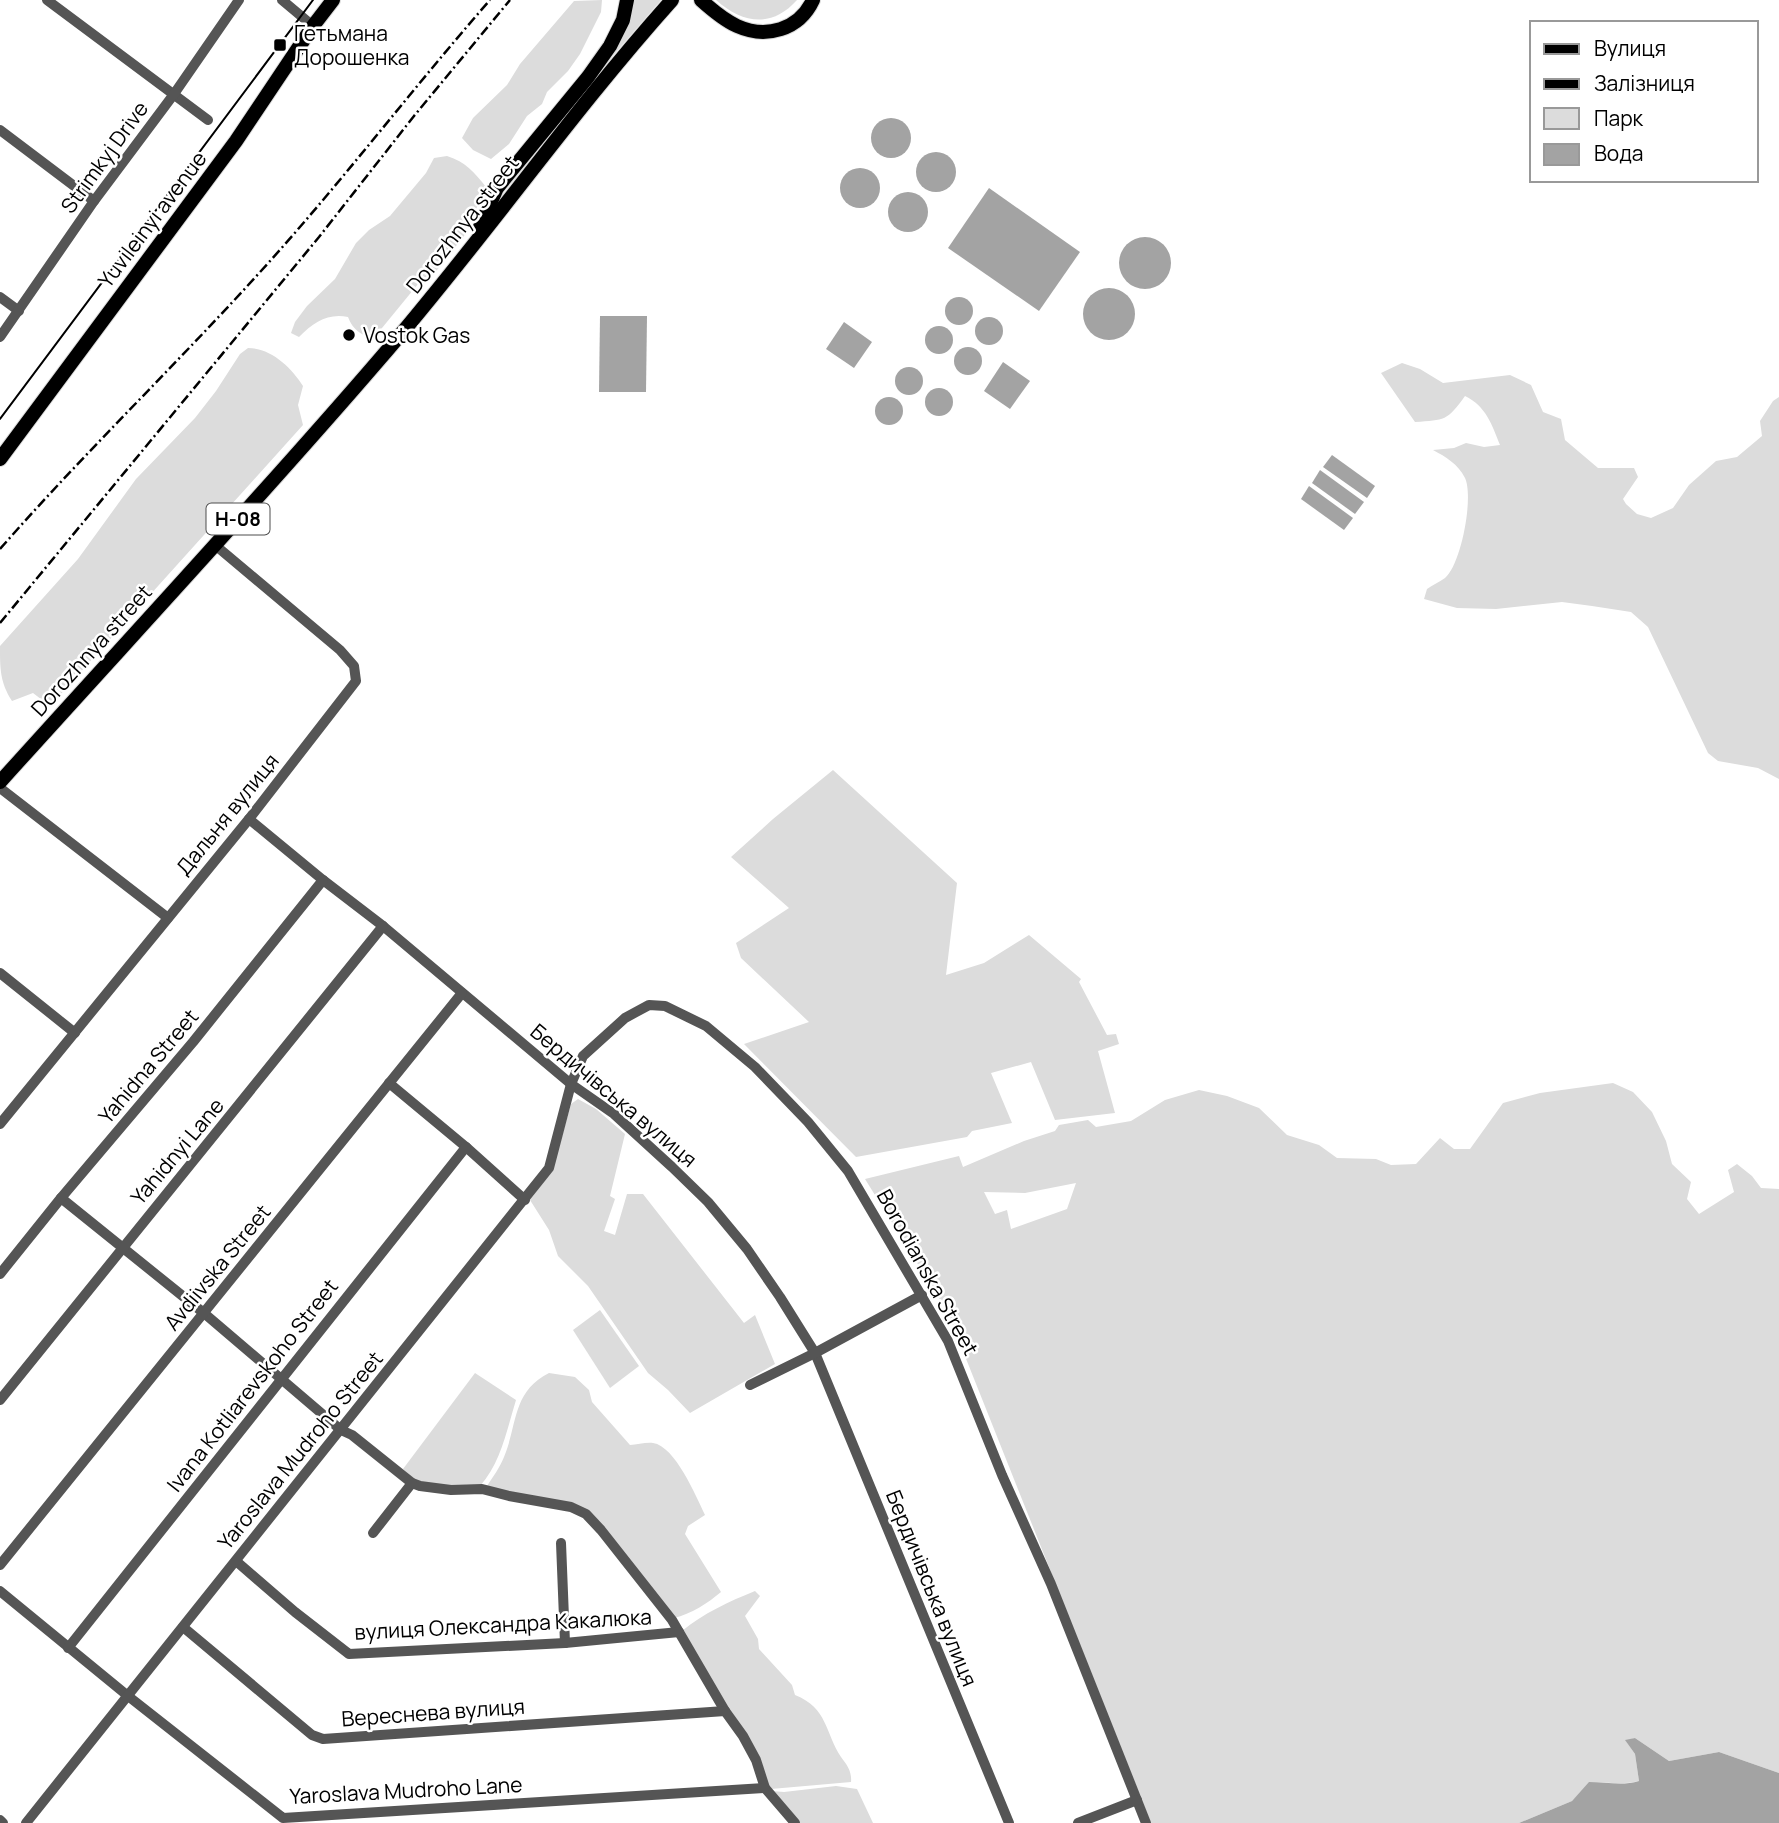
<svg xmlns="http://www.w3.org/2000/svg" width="1779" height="1823" viewBox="0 0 1779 1823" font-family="Manrope,sans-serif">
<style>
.green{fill:#dcdcdc;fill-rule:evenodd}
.water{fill:#a3a3a3}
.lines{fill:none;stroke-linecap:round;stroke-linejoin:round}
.major-casing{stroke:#dbdbdb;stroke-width:16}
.minor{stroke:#555;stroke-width:10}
.major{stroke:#000;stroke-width:14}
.tram{stroke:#000;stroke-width:2}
.rail{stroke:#000;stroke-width:2.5;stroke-dasharray:10 3.5 2 3.5;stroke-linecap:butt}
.poi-dot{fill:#000;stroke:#fff;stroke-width:2.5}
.labels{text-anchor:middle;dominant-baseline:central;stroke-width:5;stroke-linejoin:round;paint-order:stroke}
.shield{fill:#fff;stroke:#4c4c4c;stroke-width:2}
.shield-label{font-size:19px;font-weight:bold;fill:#000}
.poi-label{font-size:21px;fill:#000;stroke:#fff;text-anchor:start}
.street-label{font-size:21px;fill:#000;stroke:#fff}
</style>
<rect width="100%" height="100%" fill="#fff"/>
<g class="green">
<polygon points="602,0 601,12 580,54 568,71 547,92 542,104 527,116 509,144 491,159 473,150 462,138 473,118 507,85 520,64 574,1"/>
<polygon points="631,0 661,0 592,80 591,78"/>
<path d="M716,0H797C772,28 743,24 716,0Z"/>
<path d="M447,156C466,162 474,172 486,187L464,236L429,280L418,284L373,339C360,334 353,330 348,317C328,313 314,322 299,337L291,333L295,322L307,306L335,279L356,243L369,230L390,216L426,173L434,158Z"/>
<path d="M248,348C271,348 291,367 303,386L298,405L303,425L50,706L33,693L12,701C0,682 0,669 0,646L78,559L136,479L195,418L216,391L240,354Z"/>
<path d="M1402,363L1420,369L1443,383L1510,375L1531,385L1543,412L1561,419L1565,440L1598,468H1634L1638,477L1623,499L1626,504L1637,514L1651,518L1673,508L1689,485L1716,461L1737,457L1762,436L1760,421L1773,401L1779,397V779L1758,768L1718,761L1708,753L1648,627L1631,612L1592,606L1562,602L1496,609L1457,608L1424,599L1427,589C1432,585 1440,582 1445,578C1461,565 1474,497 1465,478C1458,464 1446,457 1433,450L1454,448L1466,443L1484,447L1500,445C1492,425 1486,406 1465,396C1447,421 1445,420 1415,422L1381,373Z"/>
<polygon points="833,770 957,883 946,975 984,963 1029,935 1081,979 1079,982 1107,1035 1116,1034 1119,1044 1098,1051 1115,1113 1055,1120 1031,1062 991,1073 1012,1123 972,1131 967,1137 856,1157 744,1044 809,1022 741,958 736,943 789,908 731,857 773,819"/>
<path d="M1613,1083L1633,1092L1652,1112L1666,1141L1672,1164L1691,1182L1687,1199L1699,1214L1734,1192L1728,1170L1737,1164L1752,1176L1761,1188L1779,1189V1773L1719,1752L1669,1761L1635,1738L1626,1741L1635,1754L1639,1781C1623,1785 1606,1782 1590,1782L1572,1801L1519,1823H1151L947,1311L865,1179L959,1156L963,1167L1024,1141L1055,1131L1059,1125L1088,1120L1096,1127L1131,1121L1165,1100L1199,1090L1227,1096L1259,1108L1287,1135L1319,1145L1337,1158L1376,1159L1391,1165L1416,1164L1440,1138L1454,1149H1470L1503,1103L1540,1093ZM1076,1183L1067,1209L1011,1229L1007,1210L995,1214L984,1192L1025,1193Z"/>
<polygon points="578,1099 596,1109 625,1134 610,1196 615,1199 604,1231 615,1235 627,1194 643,1194 744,1323 755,1315 775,1364 690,1413 668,1390 648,1373 588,1286 558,1256 549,1230 530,1200 553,1169 571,1104"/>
<polygon points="600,1310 639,1366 610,1388 573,1330"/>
<path d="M475,1373L516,1400C507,1429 501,1463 480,1486L453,1488L416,1481L403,1469Z"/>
<path d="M549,1373L575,1377L589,1390L592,1402L630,1445C637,1445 646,1442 653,1443C675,1446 696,1496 705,1515L688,1526L685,1534L721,1592C708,1603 691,1614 674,1618L593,1517L487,1486C493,1477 500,1467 504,1457C518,1423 512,1392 549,1373Z"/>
<path d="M755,1591L760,1596L745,1616L758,1639L759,1649L792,1685L795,1695C828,1708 825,1733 841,1757C847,1765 852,1771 851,1782L771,1789L682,1631C704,1613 728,1602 755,1591Z"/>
<polygon points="836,1786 857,1789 873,1823 798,1823 771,1791 784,1792"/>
</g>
<g class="water">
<circle cx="891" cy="138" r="20"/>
<circle cx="936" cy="172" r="20"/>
<circle cx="860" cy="188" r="20"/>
<polygon points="989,188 1080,252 1039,311 948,248"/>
<circle cx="908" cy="212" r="20"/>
<circle cx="1145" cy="263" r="26"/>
<circle cx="1109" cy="314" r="26"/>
<circle cx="959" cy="311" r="14"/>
<polygon points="600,316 647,316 646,392 599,392"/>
<circle cx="989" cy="331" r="14"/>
<polygon points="844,322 872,342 854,368 826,349"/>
<circle cx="939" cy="340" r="14"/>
<circle cx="968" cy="361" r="14"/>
<polygon points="1003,362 1030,381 1010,409 984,391"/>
<circle cx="909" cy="381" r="14"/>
<circle cx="939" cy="402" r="14"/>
<circle cx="889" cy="411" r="14"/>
<polygon points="1332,455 1375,486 1367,498 1323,467"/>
<polygon points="1320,470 1364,502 1355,514 1312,483"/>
<polygon points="1309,486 1353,518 1344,530 1301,499"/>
<path d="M1635,1738L1669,1761L1719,1752L1779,1773V1823H1519L1572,1801L1589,1782C1606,1782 1623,1786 1639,1781L1635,1754L1625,1740Z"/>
</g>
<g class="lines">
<g class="major-casing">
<g id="major">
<path d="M701,0C711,9 724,20 737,26C766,39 799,30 813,0"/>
<polyline points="479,229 497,188 588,77 610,46 623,20 627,0"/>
<polyline points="0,459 236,141 313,26 333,0"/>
<path d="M0,782C126,642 255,504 378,361C480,244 568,116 672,0"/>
</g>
</g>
<g class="minor">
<polyline points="47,0 208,120"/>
<polyline points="282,0 313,26"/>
<polyline points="0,130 94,201"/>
<polyline points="0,297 19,311"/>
<polyline points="0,337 94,201 174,94 239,0"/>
<polyline points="0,788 168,918"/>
<polyline points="249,819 323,880 383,926 571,1084 614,1114 672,1167 708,1202 747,1249 780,1297 815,1353 1009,1823"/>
<polyline points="0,973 75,1033"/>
<polyline points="389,1083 466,1147 525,1200"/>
<polyline points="0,1124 249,819 356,681 354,666 340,650 215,545"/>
<polyline points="61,1198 205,1314 341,1430 352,1435 412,1483 420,1486 451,1490 482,1489 509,1496 571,1507 586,1514 601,1530 672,1620 725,1711 743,1736 756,1760 765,1788 795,1823"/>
<polyline points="0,1274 61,1198 193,1042 323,880"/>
<polyline points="750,1385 815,1353 922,1295"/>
<polyline points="0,1400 383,926"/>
<polyline points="373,1533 412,1483"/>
<polyline points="561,1543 565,1643"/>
<polyline points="236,1561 295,1612 349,1654 565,1643 679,1632"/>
<polyline points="0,1565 462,993"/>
<polyline points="0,1591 128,1696 283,1818 765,1788"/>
<polyline points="183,1627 312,1735 323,1739 725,1711"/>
<polyline points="68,1648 466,1147"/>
<polyline points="0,1820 3,1823"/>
<polyline points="26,1823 549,1168 571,1084 583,1056 625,1018 649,1005 665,1006 706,1026 755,1067 808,1122 848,1171 948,1341 1002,1475 1051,1584 1146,1823"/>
<polyline points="1078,1823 1137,1800"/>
</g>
<use href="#major" class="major"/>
<polyline class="tram" points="0,419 313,0"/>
<g class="rail">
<path d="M0,549C84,453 176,365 261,271C341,183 412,89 490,0"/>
<polyline points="0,623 319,237 414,116 510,0"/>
</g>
</g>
<g class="poi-dot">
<rect x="273" y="38" width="14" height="14" rx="3.5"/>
<circle cx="349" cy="335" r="7"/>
</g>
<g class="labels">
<rect class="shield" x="206.5" y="503.5" width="63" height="31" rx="5"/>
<g class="shield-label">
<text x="238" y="519">Н-08</text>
</g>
<g class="poi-label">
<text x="294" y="33">Гетьмана<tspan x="294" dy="24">Дорошенка</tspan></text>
<text x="363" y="335">Vostok Gas</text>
</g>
<g class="street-label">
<text transform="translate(104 157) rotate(-54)">Strimkyj Drive</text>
<text transform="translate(152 219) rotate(-53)">Yuvileinyi avenue</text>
<text transform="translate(462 224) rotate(-52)">Dorozhnya street</text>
<text transform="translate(91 650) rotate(-48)">Dorozhnya street</text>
<text transform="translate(227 814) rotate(-51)">Дальня вулиця</text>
<text transform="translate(148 1066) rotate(-50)">Yahidna Street</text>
<text transform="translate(614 1095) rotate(40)">Бердичівська вулиця</text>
<text transform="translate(177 1151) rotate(-50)">Yahidnyi Lane</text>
<text transform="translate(217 1267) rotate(-51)">Avdiivska Street</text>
<text transform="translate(928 1272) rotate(61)">Borodianska Street</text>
<text transform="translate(252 1385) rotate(-52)">Ivana Kotliarevskoho Street</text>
<text transform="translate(300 1450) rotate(-51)">Yaroslava Mudroho Street</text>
<text transform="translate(932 1588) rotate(68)">Бердичівська вулиця</text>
<text transform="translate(503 1624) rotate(-3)">вулиця Олександра Какалюка</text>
<text transform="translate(433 1712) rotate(-4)">Вереснева вулиця</text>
<text transform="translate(406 1790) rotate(-3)">Yaroslava Mudroho Lane</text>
</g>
</g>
<rect x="1530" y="21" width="228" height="161" fill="#ffffff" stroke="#999999" stroke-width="2"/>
<rect x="1544" y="44" width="35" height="10" fill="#000000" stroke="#999999" stroke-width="2"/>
<text x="1594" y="56" font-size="21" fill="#000000">Вулиця</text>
<rect x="1544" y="79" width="35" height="10" fill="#000000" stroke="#999999" stroke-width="2"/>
<text x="1594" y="91" font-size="21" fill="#000000">Залізниця</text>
<rect x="1544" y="108" width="35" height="21" fill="#dcdcdc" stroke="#999999" stroke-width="2"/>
<text x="1594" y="126" font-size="21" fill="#000000">Парк</text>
<rect x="1544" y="144" width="35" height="21" fill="#a3a3a3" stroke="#999999" stroke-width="2"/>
<text x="1594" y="161" font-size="21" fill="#000000">Вода</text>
</svg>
